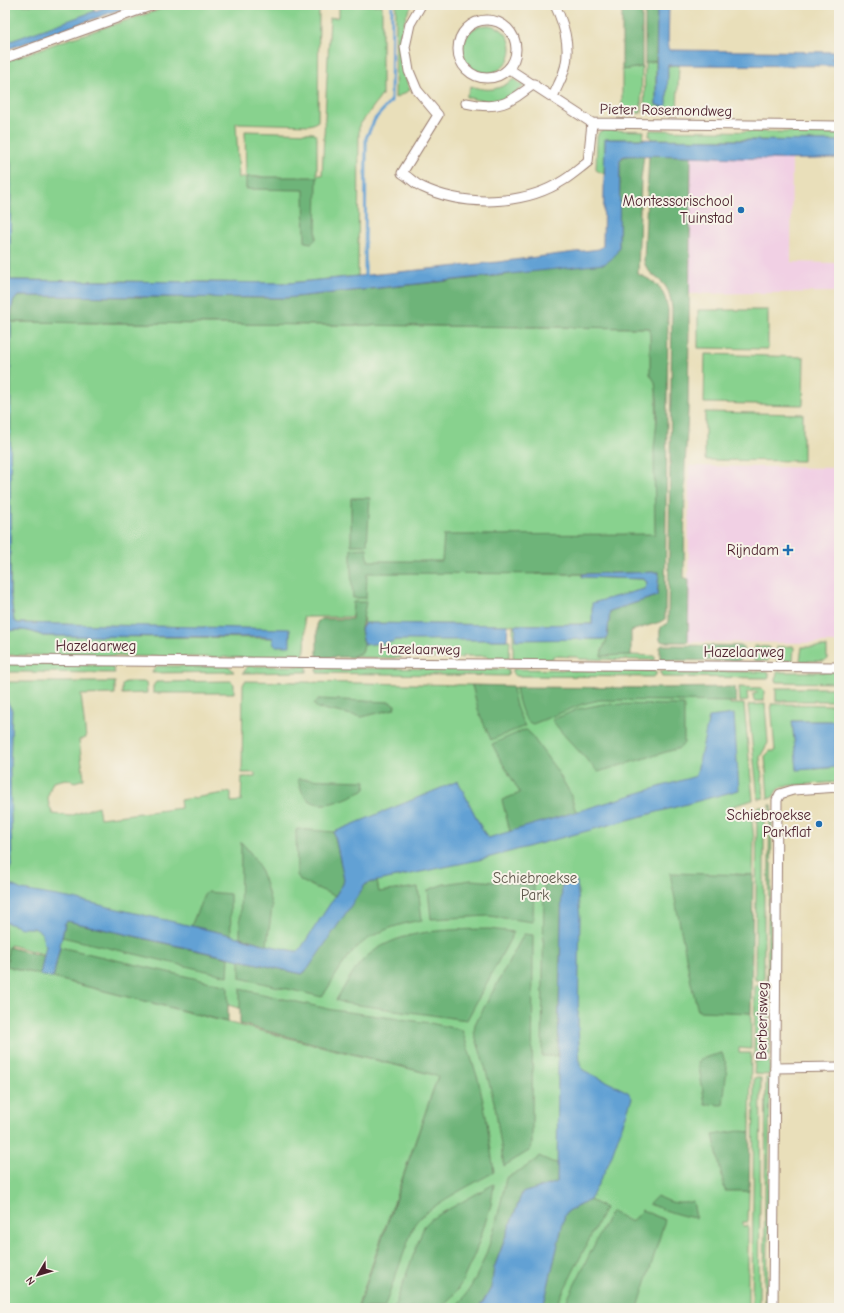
<svg xmlns="http://www.w3.org/2000/svg" width="844" height="1313" viewBox="0 0 844 1313" font-family="'Comic Neue',sans-serif">
<style>
.built{fill:#f1d0e4}
.green{fill:#88d28e;stroke:#69785c}
.forest{fill:#6eb479;stroke:#5c6a52}
.water{fill:#62a1d4;stroke:#566080}
.lines{fill:none;stroke-linecap:round;stroke-linejoin:round}
.stream{stroke:#62a1d4;stroke-width:3}
.minor-casing{stroke:#9a7f72;stroke-width:11}
.minor{stroke:#fff;stroke-width:9}
.poi-dot{fill:#1f6fb2;stroke:#f7f3e8;stroke-width:1.5}
.labels{text-anchor:middle;dominant-baseline:central;stroke-width:4;stroke-linejoin:round;paint-order:stroke}
.street-label{font-size:15px;fill:#4a1f2b;stroke:#f7f3e8}
.poi-label{font-size:15px;fill:#4a1f2b;stroke:#f7f3e8;text-anchor:end}
.park-label{font-size:15px;fill:#5d5549;stroke:#f7f3e8}
</style>
<rect width="100%" height="100%" fill="#f7f3e8"/>
<filter id="ink" filterUnits="userSpaceOnUse"><feTurbulence type="fractalNoise" baseFrequency=".025" numOctaves="2"/><feDisplacementMap in="SourceGraphic" scale="8" xChannelSelector="R" yChannelSelector="G"/><feConvolveMatrix kernelMatrix="1 2 1 2 8 2 1 2 1" color-interpolation-filters="sRGB"/></filter>
<filter id="wash" filterUnits="userSpaceOnUse"><feTurbulence type="fractalNoise" baseFrequency=".012" numOctaves="4" result="noise"/><feDisplacementMap in="SourceGraphic" scale="16" xChannelSelector="R" yChannelSelector="G"/><feGaussianBlur stdDeviation="0.9" result="paint"/><feColorMatrix in="noise" values="0 0 0 0 0 0 0 0 0 0 0 0 0 0 0 0 0 1.4 0 .05"/><feComposite in="paint" operator="in"/></filter>
<g filter="url(#wash)">
<rect width="100%" height="100%" fill="#e9dfba"/>
<g class="built">
<polygon points="691,156 792,159 791,262 837,263 836,292 689,294"/>
<polygon points="689,466 839,468 839,643 688,642"/>
</g>
<g class="green">
<polygon points="5,5 94,5 95,15 5,50"/>
<polygon points="174,5 319,5 318,121 313,124 309,125 236,123 239,178 263,177 246,177 245,131 314,133 317,137 317,175 322,175 330,18 339,17 339,5 382,5 382,95 359,126 358,276 289,283 10,280 11,164 9,157 5,153 5,62 57,43"/>
<path d="M396,5H412C395,33 398,61 410,90L395,98Z"/>
<circle cx="487" cy="49" r="24"/>
<polygon points="656,61 656,105 662,107 668,76 667,66 679,65 677,110 669,109 669,113 644,113 645,63"/>
<polygon points="642,67 641,113 622,113 622,70"/>
<path d="M514,79L524,86C502,104 492,104 466,97L471,86C489,92 499,90 514,79Z"/>
<polygon points="604,130 644,131 643,139 605,139 604,174 596,170 597,137 599,132"/>
<polygon points="650,130 839,133 839,141 651,139 651,136 649,136"/>
<polygon points="698,310 768,310 768,349 698,348"/>
<path d="M11,322L656,328L657,567L536,574H582V577L643,579L647,582L646,587L644,589L593,603L592,624L516,625L515,639H607L602,651L601,656L631,655L655,656V660L579,659L578,657L553,656V659H513V625L365,623L363,626L364,617H303C305,623 307,647 304,653C302,656 299,657 295,658L5,655V632C19,628 30,630 43,636L273,638H290V630L18,623L14,621L10,591Z"/>
<polygon points="705,354 804,357 803,405 704,403"/>
<polygon points="705,412 803,414 803,461 705,460"/>
<polygon points="425,639 510,640 509,659 488,659 487,656 463,656 462,658 426,658 426,655 401,655 401,658 351,657 362,652 364,645 395,640"/>
<polygon points="754,646 769,647 768,661 755,661 753,659"/>
<polygon points="793,646 794,648 793,660 777,661 777,647"/>
<polygon points="802,647 827,647 827,659 824,661 802,661 800,660"/>
<polygon points="5,663 109,665 113,668 115,673 5,672"/>
<polygon points="157,666 229,666 234,672 152,673 154,669"/>
<polygon points="248,666 307,666 307,672 243,673"/>
<polygon points="317,668 509,669 508,676 317,673"/>
<polygon points="513,669 656,671 656,675 653,677 515,676 513,674"/>
<polygon points="660,671 769,672 769,678 662,677"/>
<polygon points="777,672 839,672 839,683 776,682"/>
<polygon points="231,681 234,684 234,693 153,693 153,686 156,682"/>
<path d="M245,681L472,685V687L730,690V704H744L753,800L733,806V817L751,812L754,839L753,875L735,874L738,1012L751,1013V1049L739,1048V1053H751L750,1132H741L743,1191H749L748,1222H743V1226H748V1308H359L446,1065L10,945V967L438,1076L357,1308H5V682H115V694L81,695L86,738L79,740L84,779L75,782L66,779L53,782C47,795 46,801 53,814L70,816L98,806L100,818L181,808L180,800L231,792V802L241,801L242,777H255V773H242L243,685Z"/>
<polygon points="125,682 146,682 147,693 122,694 122,685"/>
<polygon points="739,687 762,688 764,691 764,701 754,701 753,694 757,693 756,691 747,692 748,701 740,702"/>
<rect x="776" y="688" width="63" height="13"/>
<polygon points="765,704 768,743 760,757 764,798 758,799 748,705"/>
<polygon points="771,704 839,705 839,721 792,721 814,769 839,767 839,782 783,786 777,790 773,797 768,799 765,756 770,751 775,751"/>
<polygon points="770,805 772,805 770,981 767,981"/>
<polygon points="757,807 764,807 764,980 755,980"/>
<polygon points="755,985 763,985 761,1055 754,1056"/>
<polygon points="768,985 771,985 770,1056 767,1056"/>
<polygon points="755,1061 770,1061 769,1075 754,1074"/>
<polygon points="754,1078 761,1078 759,1308 752,1308"/>
<polygon points="766,1078 770,1078 767,1308 764,1308"/>
</g>
<g class="forest">
<polygon points="622,5 642,5 642,67 622,70"/>
<polygon points="645,5 657,5 656,61 645,63"/>
<path d="M644,155L641,179L638,274C658,283 664,288 668,310L665,619L660,622L631,631V655L601,656L602,651L607,639L610,611L657,596L659,572L582,574L367,573L366,598H353L351,572V549L367,548L368,561H442L444,535L655,534L654,448L657,421V399L655,382L650,374V328L11,322L13,302L18,296L286,298L505,275L619,247L620,161C624,153 636,155 644,155Z"/>
<path d="M649,155L691,156L688,411L685,467L684,578L689,579L688,642H663L660,640C660,630 658,627 668,623L672,309C671,301 670,294 666,287C658,276 648,276 644,261Z"/>
<polygon points="246,177 317,177 316,239 312,243 305,242 304,190 246,189"/>
<polygon points="351,498 370,498 367,545 351,545"/>
<polygon points="353,602 366,602 361,629 364,645 362,652 351,657 317,657 317,622 321,619 352,619"/>
<polygon points="662,645 743,646 744,656 739,661 660,660 660,647"/>
<path d="M472,685L513,686C514,703 517,711 525,726L491,740L479,713Z"/>
<path d="M516,687L658,688L735,687L736,702L600,700L583,704L533,724C522,722 517,696 516,687Z"/>
<polygon points="318,699 390,702 395,705 394,709 362,717 317,708 314,704"/>
<polygon points="603,704 684,705 684,743 680,748 598,772 563,734 552,720 578,709"/>
<path d="M524,730H527L529,732L558,772L570,793L576,812L510,832L502,800L520,793C511,776 500,761 492,744Z"/>
<path d="M298,779L366,781L365,789L363,791C338,802 306,819 298,779Z"/>
<polygon points="297,829 334,832 344,879 343,884 335,896 301,881 297,875 296,830"/>
<path d="M241,842C260,861 264,878 271,903L272,907L267,945L240,937Z"/>
<polygon points="670,873 753,875 751,1013 698,1011 691,983"/>
<polygon points="562,879 558,1056 542,1056 544,886 545,881"/>
<polygon points="471,880 534,885 533,922 489,916 431,919 428,890 444,884"/>
<path d="M377,881L379,892L418,887L422,920C396,924 365,935 349,956C339,969 331,984 322,997L240,978V960L302,974L305,972L365,885L368,883Z"/>
<polygon points="207,892 230,894 231,935 191,926 204,895"/>
<polygon points="67,921 229,958 228,976 62,937 65,923"/>
<path d="M489,929L514,932L467,1020L344,1003L336,1000C344,988 351,973 361,962C394,928 445,930 489,929Z"/>
<polygon points="524,934 533,935 532,1144 531,1149 529,1151 504,1166 495,1106 485,1067 474,1032 475,1024"/>
<polygon points="8,947 44,956 40,975 7,966"/>
<polygon points="60,947 228,986 228,1022 53,978"/>
<path d="M240,989L333,1010L430,1023L462,1030L478,1079L486,1115L494,1172C475,1183 424,1208 414,1225L384,1308H358L438,1076L240,1024Z"/>
<polygon points="722,1053 727,1067 723,1105 705,1104 698,1061 707,1057"/>
<polygon points="739,1131 750,1132 749,1191 725,1191 713,1135"/>
<path d="M539,1156L552,1162L558,1163L557,1183L522,1193L494,1268L491,1288L483,1302L478,1308H462L458,1304C484,1277 499,1215 506,1178L533,1163Z"/>
<polygon points="494,1184 491,1205 476,1251 463,1280 456,1292 441,1308 394,1308 424,1226 431,1219"/>
<path d="M657,1196C669,1203 680,1205 693,1201L696,1218C680,1216 664,1210 649,1204Z"/>
<polygon points="590,1200 605,1208 555,1308 543,1308 565,1214 570,1210"/>
<polygon points="642,1210 665,1220 638,1308 579,1308 566,1302 611,1211 631,1222"/>
</g>
<g class="water">
<polygon points="112,5 133,5 5,50 5,43"/>
<polygon points="657,5 669,5 668,48 669,50 839,52 839,58 832,58 831,59 839,60 839,66 668,65 667,105 665,107 656,105"/>
<path d="M605,139L839,141V158C768,163 696,153 625,156L622,157L620,161L619,247C616,255 613,259 604,264L286,298L18,296L13,302L11,313L10,591L14,621L18,623L290,629V646H275L273,643V638L264,637L43,636C30,630 19,628 5,632V153L9,157L11,164L10,280L289,283L498,262L599,249L603,246V242Z"/>
<polygon points="659,572 657,596 610,611 607,639 515,640 516,625 592,624 592,603 644,589 646,586 647,582 643,579 582,577 582,574"/>
<polygon points="365,623 508,625 507,640 395,640 392,642 364,645 361,629"/>
<path d="M5,697L12,710L10,770L12,863C10,871 6,876 9,884L22,890L74,899L231,935L267,945L295,951H299L343,884L344,879L334,832L458,781L482,829L488,838L696,776L709,717L734,714L739,790L483,859L368,883L365,885L308,969L302,974L67,921L65,923L53,978L40,975L46,945L44,944L42,933L34,928H21L5,922Z"/>
<polygon points="792,721 839,721 839,767 797,770"/>
<polygon points="562,879 572,880 577,882 580,918 578,1023 580,1065 583,1070 628,1092 632,1098 609,1163 590,1200 570,1210 565,1214 543,1308 510,1308 503,1305 499,1308 478,1308 483,1302 491,1288 494,1268 522,1193 557,1182 558,1056"/>
</g>
<g class="lines">
<polyline class="stream" points="365,275 366,138 375,119 391,101 392,5"/>
</g>
</g>
<g filter="url(#ink)">
<g class="lines">
<g class="minor-casing">
<g id="minor">
<path d="M421,5L410,24L405,47L409,71L417,90L438,115L402,173C409,177 415,184 422,187C464,207 524,206 564,180C572,175 580,168 588,162L592,123"/>
<circle cx="487" cy="49" r="29"/>
<polyline points="5,58 153,5"/>
<polyline points="509,69 592,123 839,126"/>
<path d="M553,97C556,89 560,82 563,74C572,51 565,26 555,5"/>
<path d="M466,103C499,110 508,104 534,84"/>
<polyline points="5,660 834,667"/>
<polyline points="775,1068 839,1067"/>
<polyline points="773,1308 777,800 780,794 793,790 839,787"/>
</g>
</g>
<use href="#minor" class="minor"/>
</g>
</g>
<g class="poi-dot">
<circle cx="741" cy="210" r="4"/>
<path d="M786 544h4v4h4v4h-4v4h-4v-4h-4v-4h4z"/>
<circle cx="819" cy="824" r="4"/>
</g>
<g class="labels">
<g class="street-label">
<text transform="translate(666 110) rotate(1)">Pieter Rosemondweg</text>
<text x="96" y="646">Hazelaarweg</text>
<text transform="translate(420 649) rotate(1)">Hazelaarweg</text>
<text x="744" y="652">Hazelaarweg</text>
<text transform="translate(762 1021) rotate(-89)">Berberisweg</text>
</g>
<g class="poi-label">
<text x="733" y="201">Montessorischool<tspan x="733" dy="17">Tuinstad</tspan></text>
<text x="779" y="550">Rijndam</text>
<text x="811" y="815">Schiebroekse<tspan x="811" dy="17">Parkflat</tspan></text>
</g>
<g class="park-label">
<text x="535" y="878">Schiebroekse<tspan x="535" dy="17">Park</tspan></text>
</g>
</g>
<rect width="844" height="1313" fill="none" stroke="#f7f3e8" stroke-width="20"/>
<g transform="translate(38 1275) rotate(232)" stroke="#f7f3e8" stroke-width="3" paint-order="stroke">
<path d="M0-3L7 15L0 10L-7 15Z" fill="#4a1f2b"/>
<text y="-6" font-size="11" font-weight="bold" text-anchor="middle" fill="#4a1f2b">N</text>
</g>
</svg>
